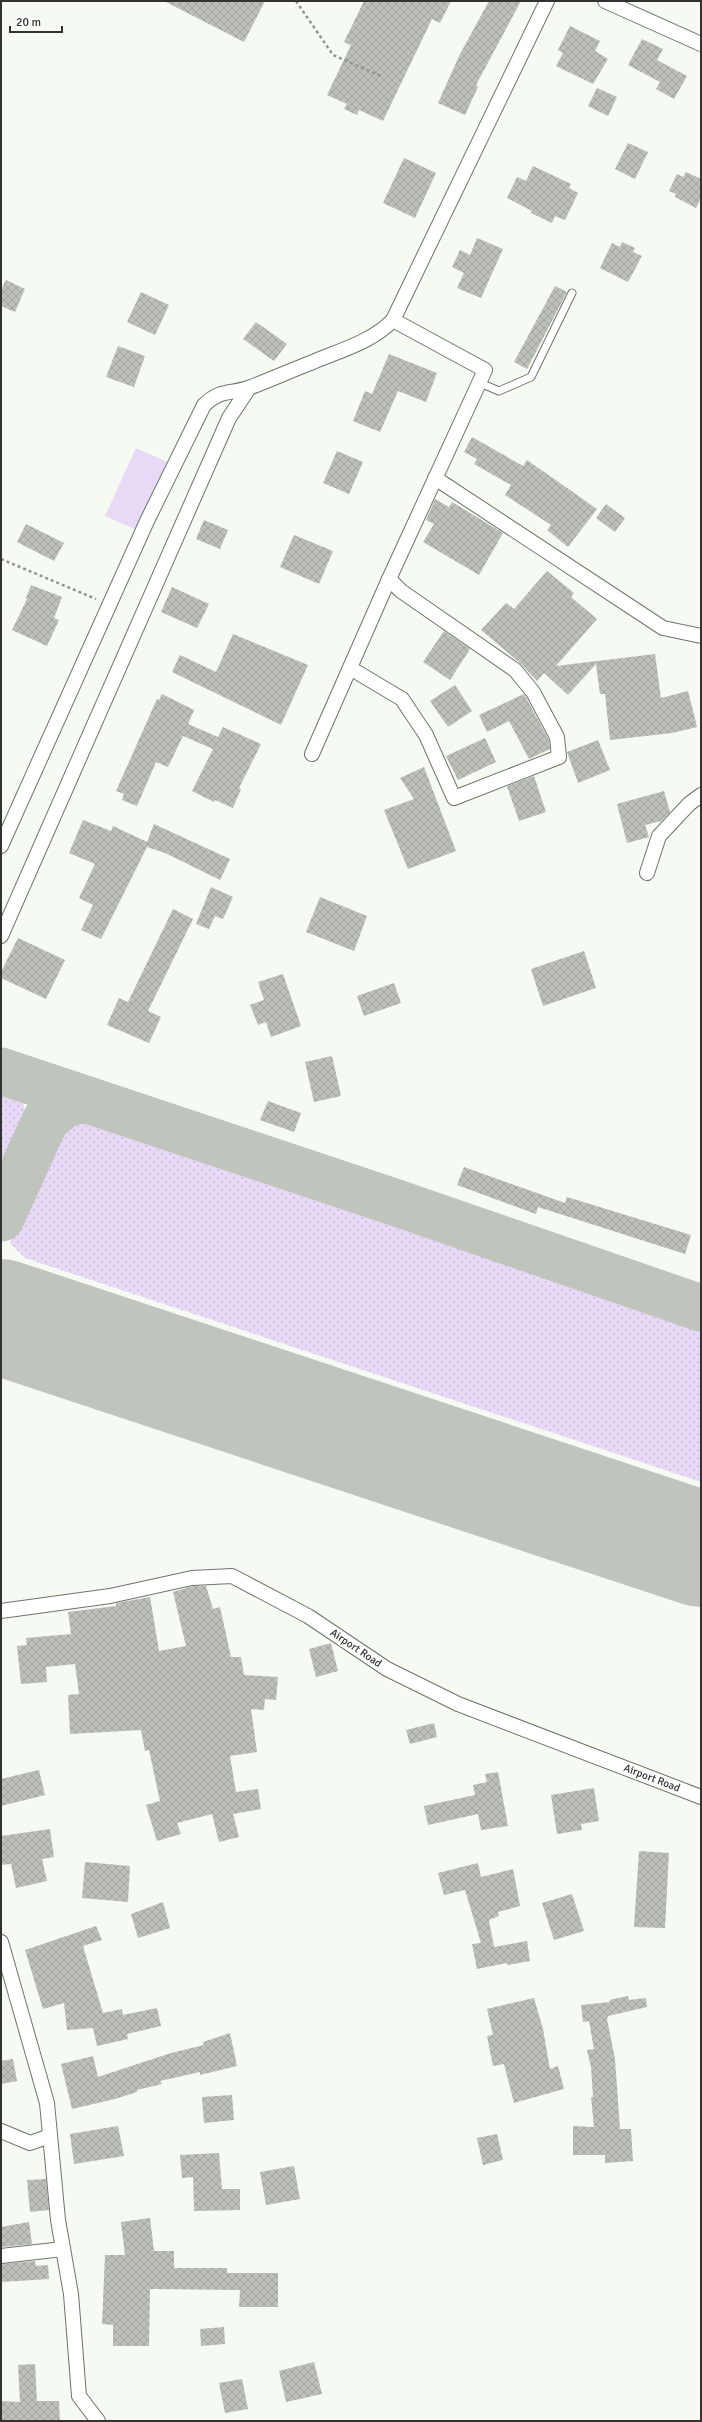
<svg xmlns="http://www.w3.org/2000/svg" width="702" height="2422" viewBox="0 0 702 2422" font-family="Signika,sans-serif">
<style>
.grass{fill:url(#grass-dots)}
.pitch{fill:#e8d9f7}
.lines{fill:none;stroke-linecap:round;stroke-linejoin:round}
.taxiway{stroke:#bfc4bc;stroke-width:47}
.runway{stroke:#bfc4bc;stroke-width:116}
.building{fill:url(#building-cross-hatch)}
.service-casing{stroke:#6e736b;stroke-width:9}
.minor-casing{stroke:#6e736b;stroke-width:16}
.path{stroke:#91958f;stroke-width:2.5;stroke-dasharray:3 3;stroke-linecap:butt}
.service{stroke:#fff;stroke-width:7}
.minor{stroke:#fff;stroke-width:14}
.labels{text-anchor:middle;dominant-baseline:central;stroke-width:3;stroke-linejoin:round;paint-order:stroke}
.street-label{font-size:11px;fill:#313330;stroke:#fff}
</style>
<defs>
<pattern id="grass-dots" width="8" height="8" patternUnits="userSpaceOnUse"><rect width="8" height="8" fill="#e8d9f7"/><path d="M2 2h.1M6 6h.1" fill="none" stroke="#c7bbd4" stroke-width="1.8" stroke-linecap="round"/></pattern>
<pattern id="building-cross-hatch" width="8" height="8" patternUnits="userSpaceOnUse"><rect width="8" height="8" fill="#bbc0b8"/><path d="M0 0l8 8M0 8l8-8" fill="none" stroke="#a1a59e"/></pattern>
</defs>
<rect width="100%" height="100%" fill="#f5fbf2"/>
<g class="grass">
<path d="M1,1083C5,1085 12,1087 15,1090C38,1111 12,1146 1,1167Z"/>
<polygon points="79,1115 89,1116 701,1318 701,1482 25,1258 11,1244 8,1228 61,1121 70,1116"/>
</g>
<polygon class="pitch" points="136,448 170,463 139,531 105,516"/>
<g class="lines">
<g class="taxiway">
<polyline points="1,1071 394,1202 701,1308"/>
<polyline points="1,1218 46,1119 64,1105 75,1101 88,1100"/>
<polyline points="1,1306 16,1322"/>
</g>
<polyline class="runway" points="1,1317 701,1549"/>
</g>
<g class="building">
<polygon points="164,1 265,1 244,42"/>
<polygon points="364,1 451,1 440,23 432,19 383,121 359,110 357,115 344,109 347,104 327,95 351,45 344,42"/>
<polygon points="489,1 521,1 476,85 478,87 465,115 438,103 460,54"/>
<polygon points="570,26 600,41 595,51 608,59 593,84 556,66 563,53 558,50"/>
<polygon points="642,39 663,49 657,60 687,76 674,99 656,89 660,82 628,65"/>
<polygon points="597,88 617,97 608,116 588,106"/>
<polygon points="628,143 648,152 635,179 615,169"/>
<polygon points="404,158 436,173 415,218 383,203"/>
<polygon points="533,166 571,184 569,188 578,193 565,220 555,216 552,223 531,213 532,211 507,198 517,177 526,181"/>
<polygon points="686,172 701,179 701,198 696,208 675,197 676,194 669,191 677,174 683,177"/>
<polygon points="477,238 503,249 481,298 457,288 464,273 452,267 460,250 470,255"/>
<polygon points="622,242 635,248 633,252 642,256 628,282 600,268 612,243 620,247"/>
<polygon points="6,280 25,289 15,312 1,306 1,290"/>
<polygon points="555,286 567,292 527,369 514,362"/>
<polygon points="141,292 169,305 155,335 127,322"/>
<polygon points="256,322 287,344 274,361 243,339"/>
<polygon points="118,346 145,356 134,387 106,377"/>
<polygon points="389,354 437,373 426,402 398,391 380,432 353,421 365,391 372,394"/>
<polygon points="472,437 523,466 527,460 597,509 568,547 547,530 551,525 505,495 511,485 474,464 477,459 464,452"/>
<polygon points="337,451 363,462 349,494 323,483"/>
<polygon points="435,499 449,507 452,502 503,533 479,575 423,542 434,524 426,520"/>
<polygon points="606,504 625,518 615,532 596,518"/>
<polygon points="204,520 228,530 220,549 196,539"/>
<polygon points="26,524 64,543 54,561 17,542"/>
<polygon points="294,535 333,551 319,584 280,567"/>
<polygon points="547,571 574,593 571,597 597,619 556,666 655,654 661,698 688,691 697,727 672,733 610,740 605,694 600,694 596,664 568,695 544,673 537,681 520,663 481,630 506,603 514,609"/>
<polygon points="31,585 62,597 54,618 59,620 47,646 12,630 27,599 26,598"/>
<polygon points="172,587 209,604 197,628 161,612"/>
<polygon points="444,631 470,649 450,680 423,662"/>
<polygon points="233,634 308,665 281,725 172,672 180,655 216,672"/>
<polygon points="455,685 472,711 448,727 430,701"/>
<polygon points="162,694 194,710 188,724 218,737 223,727 261,744 239,788 241,789 233,808 215,800 214,802 192,791 213,749 183,736 168,767 156,762 137,806 122,800 124,794 116,791 157,699 159,700"/>
<polygon points="524,694 549,740 550,749 529,759 509,721 487,732 479,715"/>
<polygon points="485,738 496,762 458,780 446,756"/>
<polygon points="598,740 610,770 578,783 567,752"/>
<polygon points="424,767 456,851 408,869 384,810 414,799 400,778"/>
<polygon points="534,776 546,812 519,821 507,786"/>
<polygon points="664,791 670,812 661,821 645,825 649,837 627,843 617,804"/>
<polygon points="83,820 111,831 113,826 147,842 154,824 230,859 220,880 165,853 147,847 101,939 81,930 93,905 79,898 95,864 69,853"/>
<polygon points="211,887 233,897 223,919 215,916 209,929 196,924"/>
<polygon points="320,897 367,916 354,951 306,932"/>
<polygon points="173,909 193,919 148,1011 161,1017 149,1043 107,1025 119,998 128,1002"/>
<polygon points="18,938 65,960 46,999 1,978 1,972"/>
<polygon points="584,951 596,988 543,1006 531,969"/>
<polygon points="283,974 301,1026 271,1037 266,1022 258,1025 250,1005 264,1000 258,982"/>
<polygon points="394,983 401,1003 364,1016 357,996"/>
<polygon points="332,1056 341,1096 314,1102 305,1062"/>
<polygon points="268,1101 301,1113 294,1132 260,1120"/>
<polygon points="464,1167 565,1203 567,1197 691,1235 685,1254 538,1207 536,1214 457,1185"/>
<polygon points="193,1586 206,1586 213,1609 220,1607 231,1657 241,1657 244,1675 278,1677 276,1700 265,1699 264,1710 251,1709 257,1752 230,1756 236,1792 258,1789 261,1809 233,1814 239,1837 219,1842 212,1814 177,1823 181,1834 157,1841 146,1805 160,1801 149,1750 145,1751 141,1730 70,1734 68,1695 79,1694 75,1664 46,1667 47,1682 21,1684 17,1646 27,1645 26,1638 71,1634 68,1612 116,1606 116,1603 150,1597 159,1651 186,1646 173,1592"/>
<polygon points="331,1643 338,1671 316,1677 309,1649"/>
<polygon points="434,1723 437,1737 410,1744 406,1730"/>
<polygon points="39,1770 45,1795 1,1806 1,1779"/>
<polygon points="498,1772 508,1826 481,1830 478,1814 428,1825 424,1806 475,1795 473,1785 487,1782 485,1774"/>
<polygon points="594,1788 599,1821 581,1824 582,1830 557,1834 551,1795"/>
<polygon points="50,1829 54,1857 42,1859 47,1881 16,1888 11,1864 1,1865 1,1836"/>
<polygon points="639,1851 669,1853 665,1928 634,1927"/>
<polygon points="85,1862 130,1866 128,1902 82,1898"/>
<polygon points="478,1863 481,1877 513,1869 520,1906 498,1912 499,1916 489,1920 494,1947 527,1941 530,1961 508,1965 507,1963 477,1969 472,1944 481,1943 465,1890 444,1895 438,1873"/>
<polygon points="572,1894 584,1931 554,1940 542,1903"/>
<polygon points="163,1902 170,1928 138,1938 131,1914"/>
<polygon points="96,1926 102,1940 83,1946 103,2013 122,2009 123,2015 157,2008 161,2026 127,2034 128,2039 97,2046 93,2028 67,2030 64,2003 43,2009 25,1950"/>
<polygon points="628,1996 629,2000 646,1998 647,2007 608,2016 607,2019 615,2059 620,2129 631,2129 633,2161 605,2163 605,2155 573,2155 573,2126 594,2127 591,2097 593,2097 591,2067 587,2050 594,2049 589,2021 583,2022 581,2005 610,2002 609,2000"/>
<polygon points="534,1998 543,2029 550,2069 558,2066 564,2089 514,2103 504,2064 493,2066 487,2036 493,2035 487,2009"/>
<polygon points="230,2033 237,2066 200,2075 200,2072 160,2081 162,2084 137,2090 137,2092 115,2099 72,2109 61,2064 93,2056 98,2077 171,2053 204,2045 203,2042"/>
<polygon points="13,2059 17,2081 1,2084 1,2061"/>
<polygon points="232,2095 234,2120 204,2123 202,2097"/>
<polygon points="118,2126 124,2156 74,2164 70,2134"/>
<polygon points="497,2134 503,2160 483,2165 477,2138"/>
<polygon points="219,2153 222,2189 240,2189 240,2210 194,2211 193,2177 182,2178 180,2155"/>
<polygon points="294,2166 300,2199 266,2205 260,2172"/>
<polygon points="46,2179 49,2210 30,2212 27,2180"/>
<polygon points="150,2218 154,2251 174,2251 174,2268 227,2268 227,2273 278,2273 278,2307 239,2307 240,2290 150,2289 149,2346 113,2346 113,2325 102,2324 105,2255 125,2255 121,2222"/>
<polygon points="29,2222 32,2244 1,2247 1,2227"/>
<polygon points="35,2261 36,2266 48,2265 49,2279 1,2282 1,2264"/>
<polygon points="224,2327 225,2344 201,2346 200,2329"/>
<polygon points="314,2362 322,2394 286,2402 279,2371"/>
<polygon points="35,2364 37,2401 59,2401 60,2421 1,2421 1,2401 20,2402 18,2365"/>
<polygon points="242,2379 248,2409 225,2413 219,2383"/>
</g>
<g class="lines">
<g class="service-casing">
<polyline id="service" points="480,383 499,391 531,377 572,293"/>
</g>
<g class="minor-casing">
<g id="minor">
<polyline points="605,1 701,44"/>
<polyline points="435,478 663,628 701,636"/>
<polyline points="350,668 402,699 426,735 454,798 559,757 557,737 533,692 515,670 401,591 389,579"/>
<polyline points="312,754 389,579 485,370 393,320"/>
<path d="M1,846L147,521L204,405C222,388 231,395 251,387C272,379 292,370 313,362C341,350 372,342 393,320L547,1"/>
<polyline points="647,873 659,836 689,804 701,795"/>
<polyline points="1,936 229,418 249,388"/>
<polyline points="1,1611 110,1596 192,1578 232,1576 308,1616 387,1669 458,1704 701,1797"/>
<polyline points="1,1942 47,2103 58,2220 71,2294 79,2396 98,2421"/>
<polyline points="1,2131 30,2143 50,2136"/>
<polyline points="1,2256 63,2249"/>
</g>
</g>
<g class="path">
<polyline points="296,1 333,55 381,76"/>
<polyline points="1,559 96,599"/>
</g>
<use href="#service" class="service"/>
<use href="#minor" class="minor"/>
</g>
<g class="labels">
<g class="street-label">
<text transform="translate(356 1648) rotate(34)">Airport Road</text>
<text transform="translate(652 1778) rotate(21)">Airport Road</text>
</g>
</g>
<rect width="702" height="2422" fill="none" stroke="#313330" stroke-width="4"/>
<path d="M10 26v6h52v-6" fill="none" stroke="#313330" stroke-width="2"/>
<text x="16" y="26" font-size="12" fill="#313330" stroke="#ffffff" stroke-width="3" paint-order="stroke">20 m</text>
</svg>
